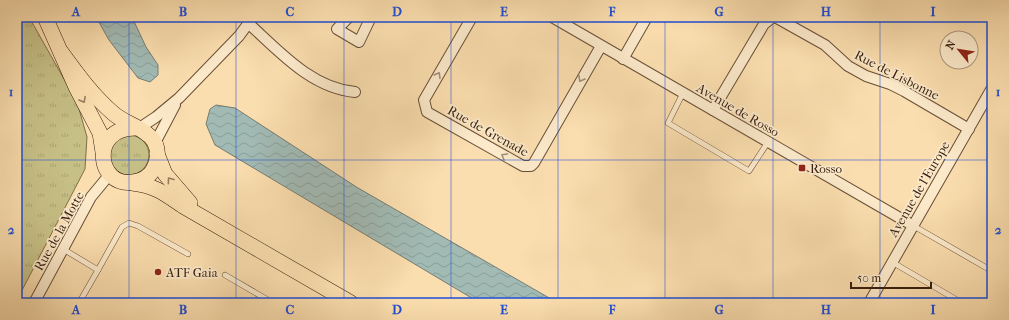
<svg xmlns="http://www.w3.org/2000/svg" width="1009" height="320" viewBox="0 0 1009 320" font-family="'IM FELL French Canon',serif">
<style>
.grass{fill:url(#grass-tufts);stroke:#7e6f4a}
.water{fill:url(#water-waves);stroke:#777c72}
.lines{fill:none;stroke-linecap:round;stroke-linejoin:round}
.service-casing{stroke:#684f37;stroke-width:6}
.minor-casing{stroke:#684f37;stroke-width:12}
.primary-casing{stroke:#371f0f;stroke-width:16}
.service{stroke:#fceacb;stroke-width:5}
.minor{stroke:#fceacb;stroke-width:10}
.primary{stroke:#fbdeaf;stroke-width:15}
.oneway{stroke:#a38f76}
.oneway2{stroke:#997e5f}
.grid{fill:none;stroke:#1d4ed8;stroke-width:1;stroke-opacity:0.55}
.poi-dot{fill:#8f2418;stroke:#fceacb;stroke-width:1.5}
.labels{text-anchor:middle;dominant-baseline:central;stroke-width:3.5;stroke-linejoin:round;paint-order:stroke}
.street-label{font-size:13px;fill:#371f0f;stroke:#fceacb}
.poi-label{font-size:13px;fill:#371f0f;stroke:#fceacb;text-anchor:start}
.neatline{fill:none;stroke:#1d4ed8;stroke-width:1.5}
.grid-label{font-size:13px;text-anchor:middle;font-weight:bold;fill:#1d4ed8}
</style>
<defs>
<pattern id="grass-tufts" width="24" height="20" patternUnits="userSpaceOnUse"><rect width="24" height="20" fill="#c6bf86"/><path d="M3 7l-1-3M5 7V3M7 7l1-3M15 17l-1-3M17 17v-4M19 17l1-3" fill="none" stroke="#aba472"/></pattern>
<pattern id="water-waves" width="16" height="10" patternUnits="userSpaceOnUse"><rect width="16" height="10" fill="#a1bab4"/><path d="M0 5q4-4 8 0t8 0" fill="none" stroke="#8b9f9a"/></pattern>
</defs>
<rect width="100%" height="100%" fill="#fbdeaf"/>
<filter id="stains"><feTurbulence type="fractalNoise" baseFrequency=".005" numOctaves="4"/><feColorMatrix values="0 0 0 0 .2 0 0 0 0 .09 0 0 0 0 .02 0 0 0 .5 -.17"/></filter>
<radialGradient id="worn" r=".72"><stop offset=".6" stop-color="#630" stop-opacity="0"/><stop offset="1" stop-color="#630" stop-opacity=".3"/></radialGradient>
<g class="grass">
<polygon points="20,17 29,17 77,102 87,137 85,169 17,300 17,19"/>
<circle cx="129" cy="155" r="20"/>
</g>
<g class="water">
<polygon points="96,17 132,17 146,47 158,65 158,75 150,82 138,78 109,40"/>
<polygon points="216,105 235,108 358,188 558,303 480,303 215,145 206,124 210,109"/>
</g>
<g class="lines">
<g class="service-casing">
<g id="service">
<polyline points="683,93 668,123 749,171 768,142"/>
<polyline points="912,225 992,271"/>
<polyline points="63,249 98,270 122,227 129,223 138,226 188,254"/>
<polyline points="892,262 962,303"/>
<polyline points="225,275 273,303"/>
<polyline points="79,303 98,270"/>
</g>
</g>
<g class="minor-casing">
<g id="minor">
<polyline points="349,17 337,29 359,42 371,17"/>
<polyline points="472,17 424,100 427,112 523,166 531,166 534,163 601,46"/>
<polyline points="552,17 912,225"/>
<polyline points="775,17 825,45 848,66 866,76 890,84 904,91 969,129"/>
<path d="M248,23C279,51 311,88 355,92"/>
<polyline points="623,59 647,17"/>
<polyline points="713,110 764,24 773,17"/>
<polyline points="138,129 156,117 179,98 239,36 253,17"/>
<polyline points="155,143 175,105"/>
<polyline points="34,303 91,197 110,174"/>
<polyline points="869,303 992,88"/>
</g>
</g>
<g class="primary-casing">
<g id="primary">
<polyline points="45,17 76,87 100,133 103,152"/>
<path d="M61,52C77,74 93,96 114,114C126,124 145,128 154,141C159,150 158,161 153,170C149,177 141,181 133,182C97,188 89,128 135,128"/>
<polyline points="157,154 165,174 190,203"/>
<path d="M132,183C156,186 164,193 183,206L351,303"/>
</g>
</g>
<use href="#service" class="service"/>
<use href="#minor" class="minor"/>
<use href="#primary" class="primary"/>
</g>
<defs><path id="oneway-chevron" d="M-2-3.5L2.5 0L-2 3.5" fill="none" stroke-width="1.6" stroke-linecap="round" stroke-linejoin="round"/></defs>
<g class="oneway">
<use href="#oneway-chevron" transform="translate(438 75) rotate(-60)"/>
<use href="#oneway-chevron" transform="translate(581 79) rotate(120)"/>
<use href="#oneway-chevron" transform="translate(504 156) rotate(-150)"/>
</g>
<g class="oneway2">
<use href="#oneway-chevron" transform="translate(83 100) rotate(61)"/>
<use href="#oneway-chevron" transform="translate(170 180) rotate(-126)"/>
</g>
<path class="grid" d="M129,17V303M236,17V303M344,17V303M451,17V303M558,17V303M665,17V303M773,17V303M880,17V303M17,160H992"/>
<g class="poi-dot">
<rect x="798" y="164" width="8" height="8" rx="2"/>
<circle cx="158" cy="272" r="4"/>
</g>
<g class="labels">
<g class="street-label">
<text transform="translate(897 75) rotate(27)">Rue de Lisbonne</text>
<text transform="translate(738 110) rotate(30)">Avenue de Rosso</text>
<text transform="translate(488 131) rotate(29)">Rue de Grenade</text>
<text transform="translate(919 189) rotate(-60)">Avenue de l'Europe</text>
<text transform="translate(59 231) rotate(-61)">Rue de la Motte</text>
</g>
<g class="poi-label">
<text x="810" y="168">Rosso</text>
<text x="166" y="272">ATF Gaia</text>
</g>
</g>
<rect width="1009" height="320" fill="none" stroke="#fbdeaf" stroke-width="44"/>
<g transform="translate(959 50) rotate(300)"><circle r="19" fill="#fceacb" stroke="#ad9980"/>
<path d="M0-3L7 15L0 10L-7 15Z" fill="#8f2418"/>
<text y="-6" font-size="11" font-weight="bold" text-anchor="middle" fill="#371f0f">N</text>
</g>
<path d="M851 282v6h80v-6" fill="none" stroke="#371f0f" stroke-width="2"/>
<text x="857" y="282" font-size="12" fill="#371f0f" stroke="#fceacb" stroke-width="3" paint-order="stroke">50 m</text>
<rect x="22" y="22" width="965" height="276" class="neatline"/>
<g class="grid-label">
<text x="76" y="16">A</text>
<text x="183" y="16">B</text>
<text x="290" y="16">C</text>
<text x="397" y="16">D</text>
<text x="504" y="16">E</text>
<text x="612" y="16">F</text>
<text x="719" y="16">G</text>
<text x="826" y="16">H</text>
<text x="933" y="16">I</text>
<text x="11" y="96">1</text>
<text x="998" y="96">1</text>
<text x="11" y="234">2</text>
<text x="998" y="234">2</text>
<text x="76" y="314">A</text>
<text x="183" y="314">B</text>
<text x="290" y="314">C</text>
<text x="397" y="314">D</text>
<text x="504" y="314">E</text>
<text x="612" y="314">F</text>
<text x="719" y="314">G</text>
<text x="826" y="314">H</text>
<text x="933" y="314">I</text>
</g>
<rect width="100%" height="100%" filter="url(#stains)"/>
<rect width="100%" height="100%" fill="url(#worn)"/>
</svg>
